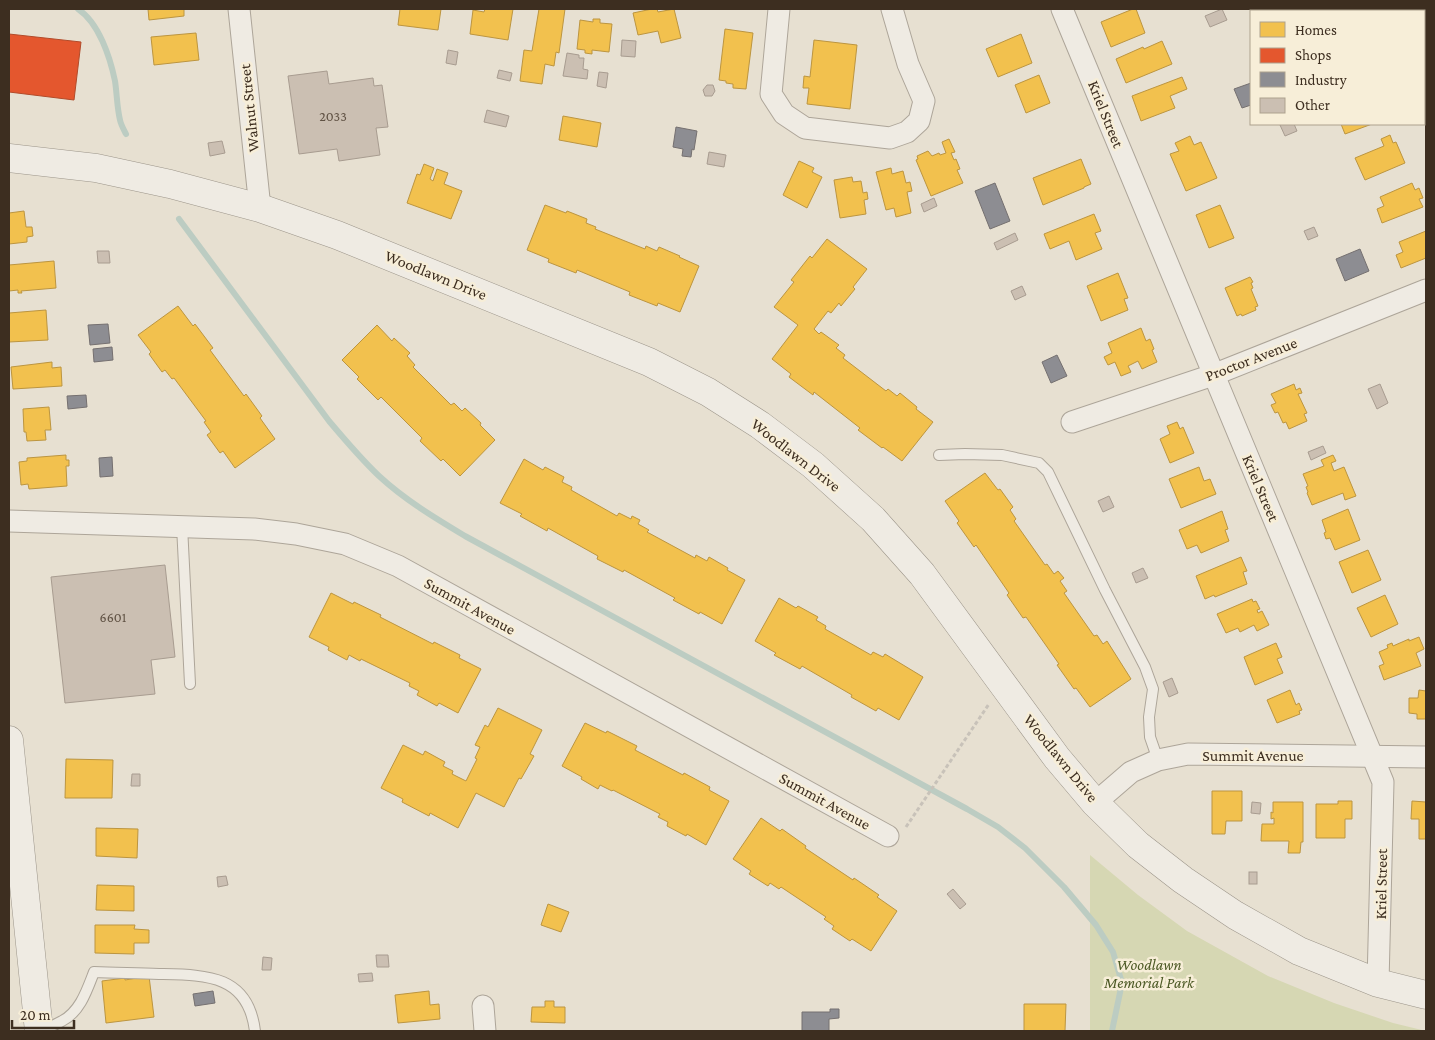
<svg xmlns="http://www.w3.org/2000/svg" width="1435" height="1040" viewBox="0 0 1435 1040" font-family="'Crimson Pro',serif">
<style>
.green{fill:#d6d7b3}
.homes{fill:#f2c14e;stroke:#bc9540}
.shops{fill:#e4572e;stroke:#b24b2a}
.industry{fill:#8d8d92;stroke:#757070}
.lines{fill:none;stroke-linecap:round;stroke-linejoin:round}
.stream{stroke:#bcccc2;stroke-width:6}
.building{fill:#cbbfb2;stroke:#a89c90}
.service-casing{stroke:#ada599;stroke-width:12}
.minor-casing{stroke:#ada599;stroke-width:23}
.secondary-casing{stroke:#9c958a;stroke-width:29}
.path{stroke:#c8c2b9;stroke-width:3;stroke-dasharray:4 2.5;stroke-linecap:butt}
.service{stroke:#efebe3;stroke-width:10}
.minor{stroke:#efebe3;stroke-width:21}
.secondary{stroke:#efebe3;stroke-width:28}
.labels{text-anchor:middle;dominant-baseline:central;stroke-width:5;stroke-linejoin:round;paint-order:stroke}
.number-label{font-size:14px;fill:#605244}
.street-label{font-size:16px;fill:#3d2e20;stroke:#f7eed8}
.park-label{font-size:16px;font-style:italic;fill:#4d5a26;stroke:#f7eed8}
</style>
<rect width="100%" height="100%" fill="#e7e0d1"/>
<polygon class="green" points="1090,855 1138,895 1187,931 1268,976 1334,1003 1393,1023 1426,1031 1090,1031"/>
<g class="homes">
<polygon points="148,9 184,9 184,16 149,20"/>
<polygon points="400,9 441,9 438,30 398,25"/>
<polygon points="485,9 513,9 508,40 470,34 473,10 484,12"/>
<polygon points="539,9 565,9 559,53 556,52 554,66 545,64 542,84 520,81 524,50 532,51"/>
<polygon points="652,9 657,9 658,12 674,9 681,38 661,43 658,31 638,35 633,13"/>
<polygon points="1133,9 1136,9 1145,33 1111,47 1101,22"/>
<polygon points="593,19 600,19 600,23 612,24 609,52 592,50 592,54 585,53 585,50 577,49 580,20 593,22"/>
<polygon points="725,29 753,33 746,89 733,88 733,84 726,83 726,81 719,80"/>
<polygon points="196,33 199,60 154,65 151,37"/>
<polygon points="1021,34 1032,63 998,77 986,49"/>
<polygon points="814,40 857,45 850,109 807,104 809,88 803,88 804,76 810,77"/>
<polygon points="1162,41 1172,64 1126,83 1116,59 1143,47 1144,49"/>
<polygon points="1039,75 1050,103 1026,113 1015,85"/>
<polygon points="1182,77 1187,89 1170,96 1175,108 1141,121 1132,96"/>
<polygon points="563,116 601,123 597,147 559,140"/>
<polygon points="1341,124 1372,124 1345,134"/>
<polygon points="1390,135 1393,143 1396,142 1405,163 1365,180 1355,158 1384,146 1381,139"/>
<polygon points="1190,136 1194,145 1201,142 1217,178 1186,191 1170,154 1179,151 1175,143"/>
<polygon points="949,139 955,152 951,153 954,160 956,159 960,169 957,170 963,183 931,196 916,160 918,159 917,156 928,151 932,156 939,153 940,155 946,153 942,142"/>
<polygon points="1081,159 1091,184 1084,187 1084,188 1043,205 1033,178"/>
<polygon points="799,161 814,168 812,172 822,177 807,208 783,195"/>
<polygon points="424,164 434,168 430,179 433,181 437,169 448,173 444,184 462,191 451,219 407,203 417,174 420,175"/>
<polygon points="891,168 892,174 903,171 906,183 910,182 912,191 907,192 911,213 896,217 894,208 886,210 876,172"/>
<polygon points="852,177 853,182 861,181 863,193 867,192 868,199 864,200 866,214 840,218 834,180"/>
<polygon points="1412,183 1415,190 1419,188 1423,198 1419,199 1423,207 1382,223 1377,209 1384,206 1380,197"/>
<polygon points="545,205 566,213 567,211 587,219 586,223 596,227 595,229 645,249 646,246 657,251 659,247 680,256 679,257 699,266 680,312 658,303 657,306 629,295 630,292 577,270 576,273 548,262 549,259 527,250"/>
<polygon points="1220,205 1234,238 1209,248 1196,215"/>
<polygon points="24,211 26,227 32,227 33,236 27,237 27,242 9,244 9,213"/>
<polygon points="1094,214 1101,231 1095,233 1102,249 1076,260 1069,241 1050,249 1044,234"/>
<polygon points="1426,231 1426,258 1401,268 1396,255 1403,252 1399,242"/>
<polygon points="827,239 867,269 853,287 855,289 841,306 839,303 831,313 828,311 814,329 819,334 821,332 839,345 836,348 845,355 843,358 886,391 888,389 897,396 900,393 917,407 916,409 933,422 902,461 883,447 882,448 858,430 860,428 814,392 813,395 789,377 791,374 772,359 798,325 774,307 794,282 791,280 810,256 812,258"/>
<polygon points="54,261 56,288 21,291 22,293 18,293 18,290 9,291 9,265"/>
<polygon points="1118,273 1128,298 1124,299 1128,310 1101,321 1087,286"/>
<polygon points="1250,277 1253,282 1251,283 1253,288 1251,289 1258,306 1255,307 1256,310 1242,316 1241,314 1237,316 1225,288"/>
<polygon points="178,306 193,326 195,324 213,348 210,350 244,396 246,394 262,416 260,418 275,439 235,468 223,451 220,453 207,435 211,432 204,422 206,421 174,378 172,379 165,370 162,372 149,354 151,352 138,335"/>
<polygon points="46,310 48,340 9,342 9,313"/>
<polygon points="377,325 392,341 394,338 410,353 407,356 415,365 413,367 451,405 454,403 462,411 465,408 481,423 480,425 495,440 460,476 443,459 441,461 420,441 422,438 381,397 378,400 357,379 359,377 342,360"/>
<polygon points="1141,328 1146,341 1150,339 1154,349 1152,350 1157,362 1142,369 1138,361 1128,366 1131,372 1121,376 1115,362 1108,365 1104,357 1112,353 1108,343"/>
<polygon points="52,362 52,368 61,367 62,386 13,389 11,367"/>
<polygon points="1294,384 1296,390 1300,388 1302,393 1298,394 1307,413 1304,414 1307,421 1289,429 1286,422 1283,423 1278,412 1275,413 1271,405 1276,403 1271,394"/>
<polygon points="49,407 51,430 45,430 46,440 27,441 26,432 24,432 23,409"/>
<polygon points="1177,422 1180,429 1183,427 1194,453 1170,463 1160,439 1170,434 1167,426"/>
<polygon points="66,455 66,460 69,460 69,466 66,466 67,486 29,489 28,484 21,485 19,462 27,461 27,458"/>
<polygon points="1333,455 1336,461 1331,463 1334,471 1344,467 1356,496 1345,500 1343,493 1312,505 1307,493 1308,492 1306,487 1308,486 1303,474 1324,466 1321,460"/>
<polygon points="524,459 543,470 545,467 564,477 562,482 572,487 571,490 617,516 619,513 631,519 632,516 640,520 638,524 649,530 647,532 695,558 696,555 707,561 709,557 728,568 727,570 745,580 722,624 700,612 699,614 673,600 675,598 624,570 623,572 597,559 598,556 548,528 547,531 520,516 522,514 500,503"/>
<polygon points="1199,467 1204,481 1210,479 1216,494 1181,508 1169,479"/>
<polygon points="985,473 998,490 1000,489 1013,507 1010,510 1016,519 1014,521 1045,565 1047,564 1054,574 1058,571 1064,578 1060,581 1067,591 1064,593 1094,636 1097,635 1103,644 1107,641 1131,679 1090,707 1076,688 1074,689 1057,665 1059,664 1026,617 1023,618 1007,595 1009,593 976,545 974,547 957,523 959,521 945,501"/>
<polygon points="1348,509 1360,540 1335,550 1330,538 1326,539 1324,533 1326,532 1322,520"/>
<polygon points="1222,511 1228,529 1225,530 1229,541 1201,553 1197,545 1187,549 1179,530"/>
<polygon points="1368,550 1381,580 1352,593 1339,562"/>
<polygon points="1241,557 1247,571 1243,572 1247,584 1215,597 1214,595 1205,599 1196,576"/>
<polygon points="331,593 353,604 354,602 381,615 380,617 433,644 434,642 460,655 459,658 481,669 458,713 439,703 437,706 417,695 419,691 409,686 410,683 361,659 360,661 349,655 347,660 328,650 329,647 309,637"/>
<polygon points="1385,595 1398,624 1371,637 1357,608"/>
<polygon points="779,598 796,608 798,606 818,617 816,620 826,626 825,629 871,655 873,652 883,657 885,654 923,677 899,720 878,708 876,711 851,697 852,695 802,666 800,669 774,655 776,653 755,641"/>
<polygon points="1252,599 1253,602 1256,601 1260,609 1257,610 1258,613 1262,611 1269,625 1257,631 1254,625 1240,632 1238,628 1226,633 1217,614"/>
<polygon points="1419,637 1424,649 1416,653 1421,666 1384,680 1379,666 1384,664 1379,652 1388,648 1387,645 1392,643 1393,646 1409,639 1409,641"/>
<polygon points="1276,643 1282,657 1277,659 1283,673 1255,685 1244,657"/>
<polygon points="1290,690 1296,705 1299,703 1302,710 1299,711 1300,714 1277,723 1267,700"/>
<polygon points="1419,690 1426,691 1426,719 1417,719 1417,714 1409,713 1409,698 1418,698"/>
<polygon points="498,708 542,730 530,754 534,756 521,779 519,778 504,807 476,793 458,828 430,813 429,816 402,802 403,799 381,788 403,745 423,755 425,751 445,762 443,766 453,771 452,774 466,781 477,759 475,758 480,747 475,745 485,725 488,727"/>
<polygon points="585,723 606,733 607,731 637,746 635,750 683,775 684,773 710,787 709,790 729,801 706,845 687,834 686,836 667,826 668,822 658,817 660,814 613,790 612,791 600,785 598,789 581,779 582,777 562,766"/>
<polygon points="66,759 113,760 112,798 65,798"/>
<polygon points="1212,791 1242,791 1242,821 1226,821 1225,834 1212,834"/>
<polygon points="1338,801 1352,801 1352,819 1345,819 1345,838 1316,838 1316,804 1338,804"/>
<polygon points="1412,801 1426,802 1426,839 1419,839 1419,819 1411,819"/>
<polygon points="1273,802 1303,802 1303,842 1301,842 1300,853 1288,853 1289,841 1261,841 1262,824 1274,824 1274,818 1271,819 1271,812 1273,813"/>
<polygon points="761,818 780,831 782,829 806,846 805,848 853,880 854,878 879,895 877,897 897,911 871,951 852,939 850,941 832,929 834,926 824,919 826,917 781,887 779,889 770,883 768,886 749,874 751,871 733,859"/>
<polygon points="96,828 138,829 137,858 96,856"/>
<polygon points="97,885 134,886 134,911 96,910"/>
<polygon points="548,904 569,912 561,932 541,925"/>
<polygon points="95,925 135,925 134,929 149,930 149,943 134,943 134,954 95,953"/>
<polygon points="149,976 154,1017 106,1023 102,981 125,978 125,980"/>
<polygon points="429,991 430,1005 439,1004 440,1019 398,1023 395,995"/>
<polygon points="545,1001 554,1001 554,1007 565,1007 565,1023 531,1022 532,1007 545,1007"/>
<polygon points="1024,1004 1066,1004 1065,1031 1024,1031"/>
</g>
<polygon class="shops" points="9,34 81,42 74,100 9,92"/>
<g class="industry">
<polygon points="1251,83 1251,105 1242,108 1234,89"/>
<polygon points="676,127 697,131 694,150 692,149 691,157 682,156 683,149 673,147"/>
<polygon points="995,183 1010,221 990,229 975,191"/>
<polygon points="1360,249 1369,271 1345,281 1336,259"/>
<polygon points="108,324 110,343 90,345 88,325"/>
<polygon points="112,347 113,360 94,362 93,349"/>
<polygon points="1057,355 1067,376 1051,383 1042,362"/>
<polygon points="86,395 87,407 68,409 67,396"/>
<polygon points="112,457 113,476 100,477 99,458"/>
<polygon points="213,991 215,1003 195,1006 193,994"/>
<polygon points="830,1009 839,1009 839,1018 829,1019 829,1031 802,1031 802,1012 830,1012"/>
</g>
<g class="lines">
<g class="stream">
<path d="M78,9C99,23 110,57 115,81C117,94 117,108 120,120C121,125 124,130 126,134"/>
<path d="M179,219L329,421C345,440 361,459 379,476C405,500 435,518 465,536L967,809L998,827L1025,848L1064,887L1096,925L1113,952L1122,983L1112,1031"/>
</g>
</g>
<g class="building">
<polygon points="1222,9 1227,20 1210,27 1205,16"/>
<polygon points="622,40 636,41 635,57 621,56"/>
<polygon points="448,50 458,52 456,65 446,63"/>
<polygon points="567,53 579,55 579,58 584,58 583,69 588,70 587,79 563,76"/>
<polygon points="499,70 512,73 510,81 497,78"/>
<polygon points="327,71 329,84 373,78 374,86 382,85 388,127 376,128 380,155 339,161 337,149 299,154 288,76"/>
<polygon points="599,72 608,73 606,88 597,86"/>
<polygon points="707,85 713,85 715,91 712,96 705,96 703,90"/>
<polygon points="487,110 509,116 506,127 484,122"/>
<polygon points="1283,124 1294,124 1297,131 1285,136 1280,125"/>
<polygon points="222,141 225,153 210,156 208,143"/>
<polygon points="709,152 726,155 724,167 707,164"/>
<polygon points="934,198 937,206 924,212 921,204"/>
<polygon points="1314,227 1318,236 1308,240 1304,231"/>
<polygon points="1015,233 1018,240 997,250 994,243"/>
<polygon points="97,251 109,251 110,263 98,263"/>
<polygon points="1022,286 1026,295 1015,300 1011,291"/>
<polygon points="1380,384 1388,403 1377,409 1368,389"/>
<polygon points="1323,446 1326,453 1311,460 1308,452"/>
<polygon points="1109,496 1114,507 1103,512 1098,501"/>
<polygon points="165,565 175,657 151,660 155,694 65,703 51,577"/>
<polygon points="1143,568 1148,578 1136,583 1132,573"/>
<polygon points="1172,678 1178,693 1169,697 1163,682"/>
<polygon points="132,774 140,774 140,786 131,786"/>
<polygon points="1252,802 1261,803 1260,814 1251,813"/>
<rect x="1249" y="872" width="8" height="12"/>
<polygon points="226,876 228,885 218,887 217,877"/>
<polygon points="953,889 966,904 960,909 947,894"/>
<polygon points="376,955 388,955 389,967 377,967"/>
<polygon points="263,957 272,958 271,970 262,970"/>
<polygon points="372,973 373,981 359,982 358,974"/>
</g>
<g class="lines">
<g class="service-casing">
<g id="service">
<polyline points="939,455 965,454 1002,455 1039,463 1048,472 1105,590 1145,667 1153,689 1149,717 1150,737 1158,760"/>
<polyline points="182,526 190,684"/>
<path d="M40,1031C47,1028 55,1025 62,1021C80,1012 87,990 94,972C116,973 137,973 159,974C205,975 248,974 255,1031"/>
</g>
</g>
<g class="minor-casing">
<g id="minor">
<polyline points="239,9 260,208"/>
<polyline points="779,9 771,94 784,114 805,128 890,138 907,132 919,121 924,101 908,64 892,9"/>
<polyline points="1062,9 1383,782 1378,983"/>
<polyline points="1396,9 1397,11"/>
<polyline points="1424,77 1426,83"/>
<polyline points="1072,422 1213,375 1426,290"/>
<polyline points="9,521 254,529 296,534 345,544 398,566 888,836"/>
<polyline points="1095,803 1131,772 1158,760 1188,754 1426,757"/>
<polyline points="483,1006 485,1031"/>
</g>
</g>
<g class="secondary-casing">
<g id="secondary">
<polyline points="9,158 96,168 170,184 260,208 337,235 649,362 708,392 760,425 813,465 873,519 922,574 1057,758 1095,803 1138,845 1183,880 1235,915 1299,951 1378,983 1426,995"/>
<polyline points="9,740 39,1031"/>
</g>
</g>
<polyline class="path" points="906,827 989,704"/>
<use href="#service" class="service"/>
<use href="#minor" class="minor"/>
<use href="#secondary" class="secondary"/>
</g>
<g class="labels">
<g class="number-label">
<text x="333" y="116">2033</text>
<text x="113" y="617">6601</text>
</g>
<g class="street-label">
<text transform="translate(249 108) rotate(-96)">Walnut Street</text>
<text transform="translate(1106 114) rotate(68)">Kriel Street</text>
<text transform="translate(436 275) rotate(22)">Woodlawn Drive</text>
<text transform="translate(1251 359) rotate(-21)">Proctor Avenue</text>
<text transform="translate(796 455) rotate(38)">Woodlawn Drive</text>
<text transform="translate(1261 488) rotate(67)">Kriel Street</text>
<text transform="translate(470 606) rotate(29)">Summit Avenue</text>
<text x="1253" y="755">Summit Avenue</text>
<text transform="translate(1061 758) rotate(51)">Woodlawn Drive</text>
<text transform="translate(825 801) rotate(29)">Summit Avenue</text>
<text transform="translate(1381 884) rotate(-89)">Kriel Street</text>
</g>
<g class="park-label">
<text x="1149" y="964">Woodlawn<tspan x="1149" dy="18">Memorial Park</tspan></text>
</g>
</g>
<rect width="1435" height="1040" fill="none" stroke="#3d2e20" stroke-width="20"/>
<rect x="1250" y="10" width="175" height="115" fill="#f7eed8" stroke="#ada18e"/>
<rect x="1260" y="22" width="25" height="15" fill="#f2c14e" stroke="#ada18e"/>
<text x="1295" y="35" font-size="15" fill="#3d2e20">Homes</text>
<rect x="1260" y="48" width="25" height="15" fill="#e4572e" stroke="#ada18e"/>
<text x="1295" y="60" font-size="15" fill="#3d2e20">Shops</text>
<rect x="1260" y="72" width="25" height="15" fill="#8d8d92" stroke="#ada18e"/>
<text x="1295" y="85" font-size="15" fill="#3d2e20">Industry</text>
<rect x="1260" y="98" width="25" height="15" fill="#cbbfb2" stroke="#ada18e"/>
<text x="1295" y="110" font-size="15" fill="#3d2e20">Other</text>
<path d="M12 1020v8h62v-8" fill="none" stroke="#3d2e20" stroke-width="2.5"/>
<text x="20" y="1020" font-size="15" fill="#3d2e20" stroke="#f7eed8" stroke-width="4" paint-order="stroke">20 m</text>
</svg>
